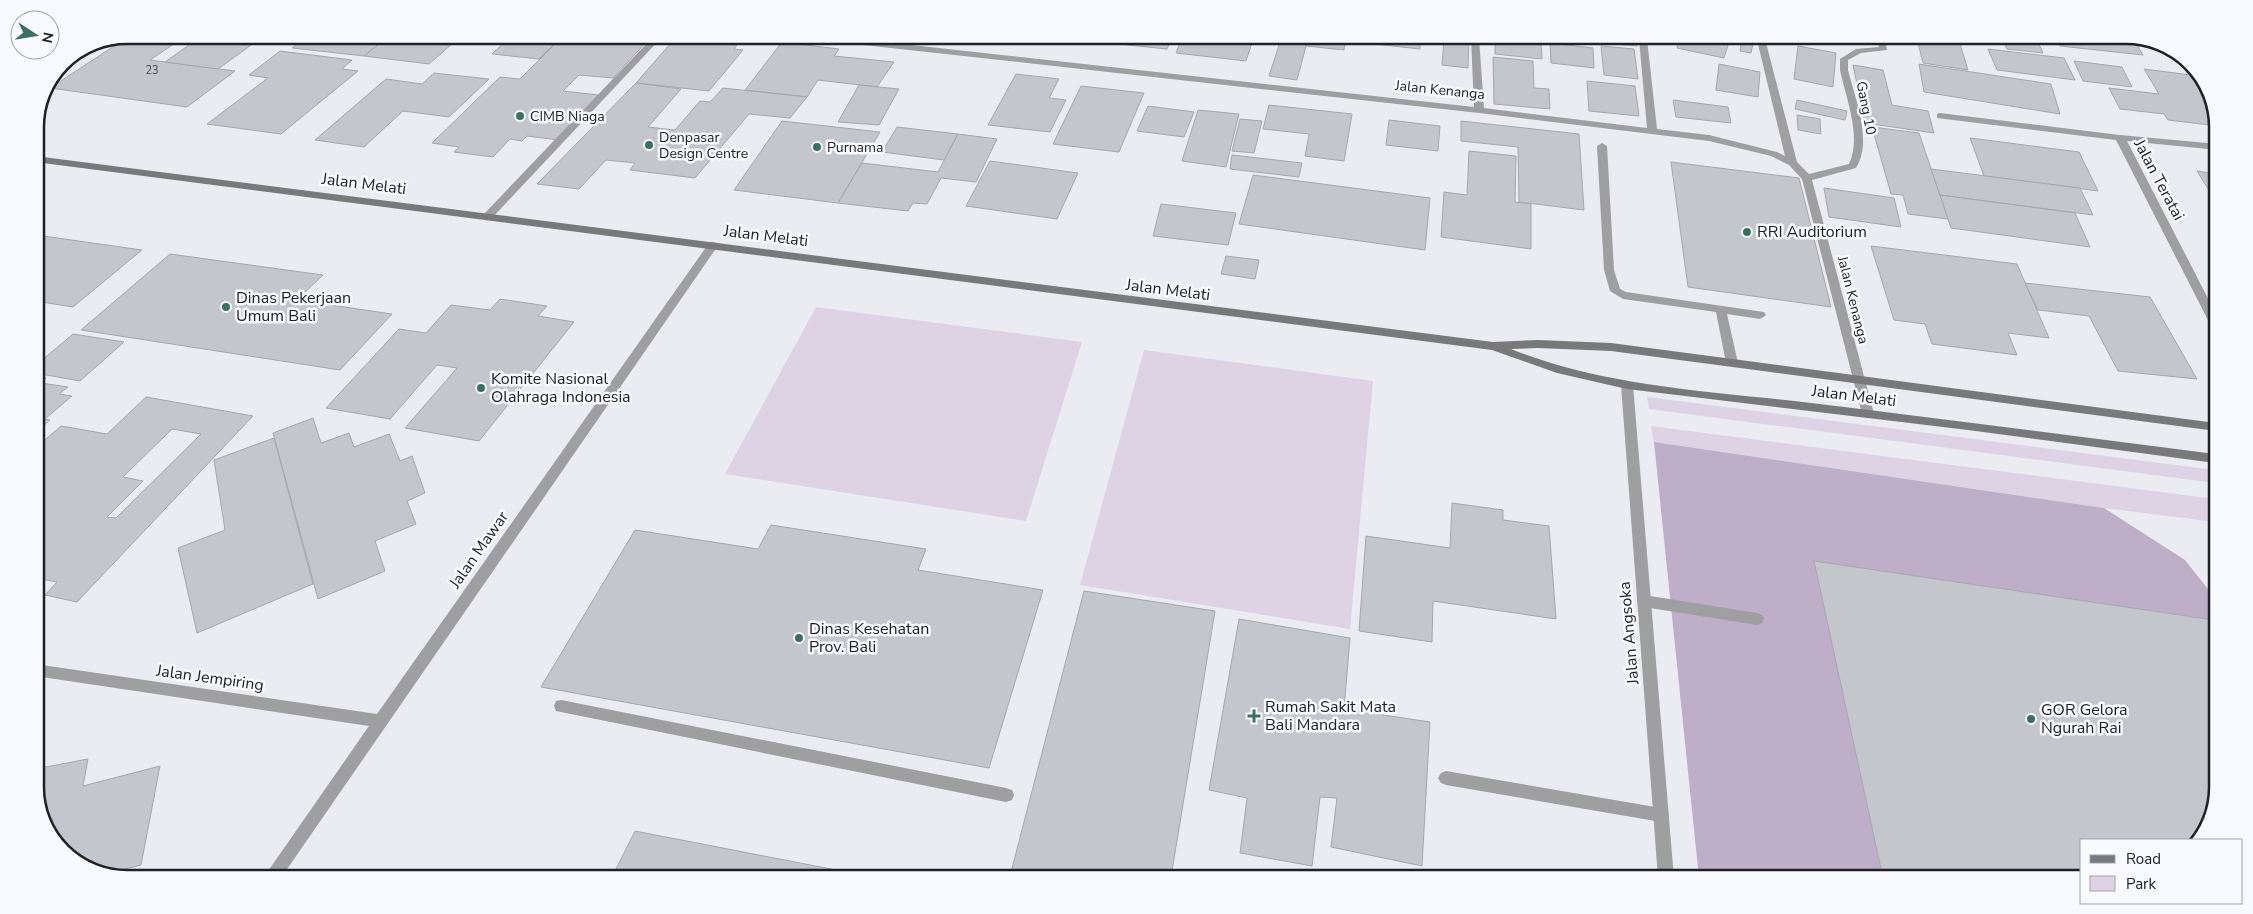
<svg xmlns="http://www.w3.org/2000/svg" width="2253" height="914" viewBox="0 0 2253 914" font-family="'Nunito Sans',sans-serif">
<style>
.green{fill:#ded3e5}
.forest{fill:#beaec8}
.building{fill:#c3c7cb;stroke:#a4a8ac;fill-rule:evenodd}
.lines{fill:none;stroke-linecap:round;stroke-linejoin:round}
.lane{fill:#9f9ea1;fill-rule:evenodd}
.street{fill:#9f9ea1;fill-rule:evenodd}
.secondary{fill:#79797c;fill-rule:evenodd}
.poi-dot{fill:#38725c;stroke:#f8faff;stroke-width:2}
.labels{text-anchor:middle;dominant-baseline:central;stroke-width:5;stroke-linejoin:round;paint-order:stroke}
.far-number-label{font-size:11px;fill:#4a4a4d}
.far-street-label{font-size:14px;fill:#212123;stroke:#f8faff}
.far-poi-label{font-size:14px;fill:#212123;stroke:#f8faff;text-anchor:start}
.street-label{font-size:16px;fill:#212123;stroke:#f8faff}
.poi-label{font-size:16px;fill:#212123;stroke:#f8faff;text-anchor:start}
.rim{fill:none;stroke:#212123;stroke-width:2.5}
</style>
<rect width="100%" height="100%" fill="#ebecf1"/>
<g class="green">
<polygon points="816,307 1082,342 1026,521 725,474"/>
<polygon points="1144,350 1373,381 1350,629 1080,585"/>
<polygon points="1647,397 2215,470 2215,483 1649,409"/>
<polygon points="1651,426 2215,499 2215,522 2104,508 1654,442"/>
</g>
<polygon class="forest" points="1654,442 2104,508 2185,560 2215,598 2214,620 1814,561 1883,878 1699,878"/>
<g class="building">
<polygon points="131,35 187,35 150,60 235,71 187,107 50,88"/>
<polygon points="203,35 265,35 218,69 165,62"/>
<polygon points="309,35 389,36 364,56 292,48"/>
<polygon points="389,36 461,36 429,64 364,56"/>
<polygon points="511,36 562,36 539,59 492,54"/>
<polygon points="563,36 651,37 613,78 579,75 563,91 599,95 559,140 527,136 522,141 510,139 493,157 454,152 459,147 432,143 500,77 520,79"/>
<polygon points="677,36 739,42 734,49 743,50 709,91 636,83"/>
<polygon points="1100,37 1172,38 1167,49 1098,42"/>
<polygon points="1182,38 1237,38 1253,40 1246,61 1176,53"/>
<polygon points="1282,38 1361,38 1345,42 1344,50 1306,46 1307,42"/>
<polygon points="1374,38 1420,38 1420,49 1374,44"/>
<polygon points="1444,38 1469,38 1468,68 1442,65"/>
<polygon points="1495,38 1541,41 1542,59 1495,54"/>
<polygon points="1281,39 1307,42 1297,80 1269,76"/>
<polygon points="1603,39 1637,39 1637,46 1603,43"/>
<polygon points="1680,39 1730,39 1724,58 1677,48"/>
<polygon points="1742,39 1754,39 1751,53 1740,51"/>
<polygon points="1917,39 1960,44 1968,70 1923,63"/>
<polygon points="2003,40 2037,40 2043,53 2007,49"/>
<polygon points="2057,40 2134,40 2143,55 2060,46"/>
<polygon points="782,42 839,49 834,56 894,62 877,87 818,80 807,97 745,90"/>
<polygon points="1550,43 1593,48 1594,68 1551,63"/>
<polygon points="1601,46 1634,49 1638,79 1604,75"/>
<polygon points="1798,46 1836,53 1833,87 1794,79"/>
<polygon points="1988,49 2064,58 2075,80 1997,70"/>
<polygon points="280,51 352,60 342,69 358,71 281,134 207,124 268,78 249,75"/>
<polygon points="1493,57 1533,61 1534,88 1549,89 1550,109 1494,104"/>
<polygon points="2074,61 2122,67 2132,87 2083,81"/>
<polygon points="1719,64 1760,72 1758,97 1716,90"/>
<polygon points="1919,64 2051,84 2060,114 1924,92"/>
<polygon points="1853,65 1883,70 1892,105 1928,111 1934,133 1865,123"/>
<polygon points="2144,69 2191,75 2214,110 2218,126 2168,120 2164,114 2120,109 2109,88 2159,94"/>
<polygon points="434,73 489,79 449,117 403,111 364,147 315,140 386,79 422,84"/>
<polygon points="1016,74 1059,79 1049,98 1066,100 1050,132 988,125"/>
<polygon points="1587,81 1635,86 1639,116 1589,111"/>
<polygon points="636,83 681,89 648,127 675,130 700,101 710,102 723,88 807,97 790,118 749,114 695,178 630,170 635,163 606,160 579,189 537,184"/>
<polygon points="859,85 899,89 879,125 838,122"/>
<polygon points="1081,86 1144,93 1119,152 1053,144"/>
<polygon points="1673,100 1728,107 1731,123 1676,117"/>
<polygon points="1797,100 1847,111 1845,120 1795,109"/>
<polygon points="1269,105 1352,114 1344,161 1305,156 1309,134 1263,129"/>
<polygon points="1148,106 1194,112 1184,137 1137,131"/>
<polygon points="1198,110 1239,114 1226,167 1182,161"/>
<polygon points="1797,115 1820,119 1821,134 1798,130"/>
<polygon points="1240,119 1262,121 1254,153 1232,151"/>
<polygon points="1389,120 1440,126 1438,151 1386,145"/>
<polygon points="782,121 880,132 838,203 734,190"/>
<polygon points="1461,121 1579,134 1584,210 1519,202 1518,147 1461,141"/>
<polygon points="897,127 958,134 944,160 882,152"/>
<polygon points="1872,127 1919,133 1948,219 1908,214 1903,195 1891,194"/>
<polygon points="958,134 997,139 976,182 941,178 927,204 913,203 908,211 838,203 862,163 938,172"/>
<polygon points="1970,138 2079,152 2098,191 1984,176"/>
<polygon points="1469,151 1516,156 1515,202 1531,204 1531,249 1441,237 1444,192 1467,195"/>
<polygon points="1232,155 1302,163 1299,177 1230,169"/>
<polygon points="990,161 1078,173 1057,219 966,206"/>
<polygon points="1671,162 1799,178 1831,307 1688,287"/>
<polygon points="1931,169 2080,188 2093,215 1940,195"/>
<polygon points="2197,171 2217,174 2217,203"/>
<polygon points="1253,175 1430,198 1425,250 1239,224"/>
<polygon points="1824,188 1894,198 1901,227 1829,217"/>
<polygon points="1940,195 2075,213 2090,247 1951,228"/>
<polygon points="1161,204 1236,213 1228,245 1153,236"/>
<polygon points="43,236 142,250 73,307 35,301 35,242"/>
<polygon points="1871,246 2017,264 2049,338 2008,333 2017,355 1932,344 1925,324 1894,320"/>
<polygon points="170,254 323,275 297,300 392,314 340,370 81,330"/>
<polygon points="1226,256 1259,260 1255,279 1221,274"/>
<polygon points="2025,283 2150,297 2197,379 2118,371 2089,316 2038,310"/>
<polygon points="500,299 547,306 538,316 574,322 479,441 405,428 457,368 437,365 390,419 326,408 399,329 426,333 451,305 490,310"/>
<polygon points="73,334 124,342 80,381 35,373 35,366"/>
<polygon points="35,376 46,378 35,388"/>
<polygon points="41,383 68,387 59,394 72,396 45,419 50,420 35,433 35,388"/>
<path d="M146,397L253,416L77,602L45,595L57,582L35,578V454L44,446L39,445L61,426L107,434ZM172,429L201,434L116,518L107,517L143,481L123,477Z"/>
<polygon points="313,418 321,443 349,433 354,447 389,434 400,461 412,456 425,493 407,501 416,524 375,541 385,571 318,599 273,433"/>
<polygon points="274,438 313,584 197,633 178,548 225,530 214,460"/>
<polygon points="1452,503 1503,510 1503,520 1549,526 1556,619 1433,601 1432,642 1359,631 1366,536 1450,548"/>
<polygon points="771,525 926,549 918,570 1043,590 989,768 541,687 635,530 758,549"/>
<polygon points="1814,561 2214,620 2213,817 2196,840 2082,840 2082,879 1883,878"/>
<polygon points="1084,591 1215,611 1171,877 1010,876"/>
<polygon points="1239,619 1350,638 1344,709 1430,722 1422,866 1331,847 1337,798 1320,797 1312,866 1240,853 1247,798 1209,790"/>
<polygon points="88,759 83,786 160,766 141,865 105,874 97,874 54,843 35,794 35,769"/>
<polygon points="635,831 867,876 613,875"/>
</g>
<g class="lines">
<g class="lane">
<polygon points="654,36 663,36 492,218 484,218 484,214"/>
<polygon points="1602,143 1607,146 1614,270 1620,289 1626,292 1764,312 1766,315 1760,319 1727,314 1738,363 1736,366 1728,366 1726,363 1716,312 1623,299 1610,291 1604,270 1597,146"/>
<polygon points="1644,595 1757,613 1762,615 1764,619 1762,623 1757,625 1644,607 1639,605 1637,601 1639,597"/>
<polygon points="561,700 1006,788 1012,790 1014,795 1012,800 1006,802 561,712 556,711 554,706 556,701"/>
<polygon points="1446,771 1661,808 1667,810 1669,815 1667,820 1661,822 1446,785 1441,783 1438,778 1441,773"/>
</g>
<g class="street">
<path d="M814,37H839L1474,107L1471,38H1479L1484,108L1647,128L1639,39H1647L1657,129L1709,135L1777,152L1785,156L1757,40L1765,39L1797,162L1809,174L1849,164C1862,136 1846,99 1840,70V59L1856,49L1879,47L1877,39H1885L1887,50L1861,53L1848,60V70C1855,99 1873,141 1856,168L1812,180L1874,414L1868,418L1862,414L1802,179L1789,165L1771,156L1709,141L1479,113L818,40Z"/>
<polygon points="1940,113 2120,135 2218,144 2218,150 2127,141 2216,314 2216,328 2210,324 2116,140 1937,118 1937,114"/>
<polygon points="713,242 717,243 717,247 283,875 266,874 369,726 35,676 35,664 377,714 709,243"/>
<polygon points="1627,381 1633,385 1674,878 1658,878 1621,385"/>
</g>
<path class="secondary" d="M35,156L1493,342L1538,340L1611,343L2216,423V431L1611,351L1538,348L1511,349C1606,387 1710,391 1811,403C1946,419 2080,437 2215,454V463L1968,430L1627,389L1557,373L1492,350L35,162Z"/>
</g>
<g class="poi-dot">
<circle cx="520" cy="116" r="5"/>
<circle cx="649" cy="145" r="5"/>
<circle cx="817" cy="147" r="5"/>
<circle cx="1747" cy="232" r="5"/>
<circle cx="226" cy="307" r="5"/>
<circle cx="481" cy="388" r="5"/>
<circle cx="799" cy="638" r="5"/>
<path d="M1251.5 708.5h5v5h5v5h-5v5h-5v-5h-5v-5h5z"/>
<circle cx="2031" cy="719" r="5"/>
</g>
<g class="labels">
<g class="far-number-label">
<text x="152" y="70">23</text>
</g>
<g class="far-street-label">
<text transform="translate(1440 90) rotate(6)">Jalan Kenanga</text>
<text transform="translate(1866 108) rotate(79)">Gang 10</text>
<text transform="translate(1853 300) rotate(76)">Jalan Kenanga</text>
</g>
<g class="far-poi-label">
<text x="530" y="116">CIMB Niaga</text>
<text x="659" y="137">Denpasar<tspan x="659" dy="16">Design Centre</tspan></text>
<text x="827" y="147">Purnama</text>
</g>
<g class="street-label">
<text transform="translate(2159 180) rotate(62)">Jalan Teratai</text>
<text transform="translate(364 184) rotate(7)">Jalan Melati</text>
<text transform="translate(766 236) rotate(7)">Jalan Melati</text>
<text transform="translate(1168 290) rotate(7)">Jalan Melati</text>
<text transform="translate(1854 396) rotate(7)">Jalan Melati</text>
<text transform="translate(479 550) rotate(-55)">Jalan Mawar</text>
<text transform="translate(1629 633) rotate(-95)">Jalan Angsoka</text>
<text transform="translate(210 678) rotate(8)">Jalan Jempiring</text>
</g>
<g class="poi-label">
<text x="1757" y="232">RRI Auditorium</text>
<text x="236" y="298">Dinas Pekerjaan<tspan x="236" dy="18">Umum Bali</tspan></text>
<text x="491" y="379">Komite Nasional<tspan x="491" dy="18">Olahraga Indonesia</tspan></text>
<text x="809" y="629">Dinas Kesehatan<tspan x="809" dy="18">Prov. Bali</tspan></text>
<text x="1265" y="707">Rumah Sakit Mata<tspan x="1265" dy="18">Bali Mandara</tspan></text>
<text x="2041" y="710">GOR Gelora<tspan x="2041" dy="18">Ngurah Rai</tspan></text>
</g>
</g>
<path d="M0 0H2253V914H0ZM127 44H2126A83 83 0 0 1 2209 127V787A83 83 0 0 1 2126 870H127A83 83 0 0 1 44 787V127A83 83 0 0 1 127 44Z" fill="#f8faff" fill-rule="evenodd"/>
<path class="rim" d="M127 44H2126A83 83 0 0 1 2209 127V787A83 83 0 0 1 2126 870H127A83 83 0 0 1 44 787V127A83 83 0 0 1 127 44Z"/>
<rect x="2080" y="839" width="162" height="65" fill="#f8faff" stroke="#a2a3a7"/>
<rect x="2090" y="855" width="25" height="8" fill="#79797c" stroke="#a2a3a7"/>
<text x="2126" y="864" font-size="15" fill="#212123">Road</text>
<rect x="2090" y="876" width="25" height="15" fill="#ded3e5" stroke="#a2a3a7"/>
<text x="2126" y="889" font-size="15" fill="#212123">Park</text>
<g transform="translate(35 35) rotate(102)"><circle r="24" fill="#f8faff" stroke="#a2a3a7"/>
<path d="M0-4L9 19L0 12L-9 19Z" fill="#38725c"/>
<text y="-8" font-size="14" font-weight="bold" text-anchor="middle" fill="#212123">N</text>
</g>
</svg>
